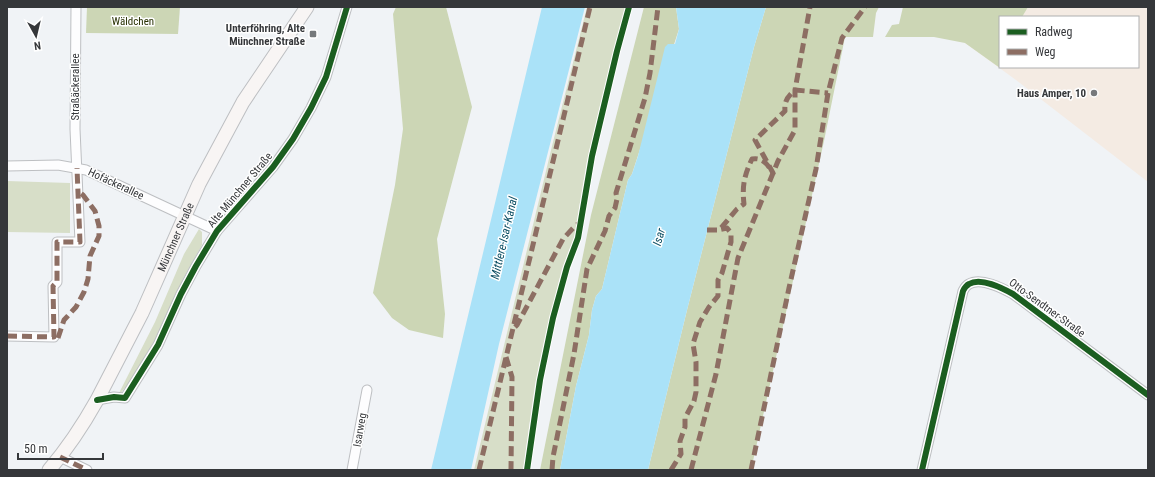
<svg xmlns="http://www.w3.org/2000/svg" width="1155" height="477" viewBox="0 0 1155 477" font-family="'Roboto Condensed',sans-serif">
<style>
.commercial{fill:#f4ebe3;fill-rule:evenodd}
.green{fill:#d7dec8}
.forest{fill:#ccd6b5}
.water{fill:#aae2f8}
.lines{fill:none;stroke-linecap:round;stroke-linejoin:round}
.minor-casing{stroke:#bdbfc2;stroke-width:11}
.secondary-casing{stroke:#bdbfc2;stroke-width:15}
.minor{stroke:#fdfdfe;stroke-width:9}
.secondary{stroke:#f8f5f4;stroke-width:13}
.quiet{stroke:#8d6e63;stroke-width:5;stroke-dasharray:10 5;stroke-linecap:butt}
.cycleway-casing{stroke:#fff;stroke-width:8}
.cycleway{stroke:#1b5e20;stroke-width:6}
.poi-dot{fill:#76797c;stroke:#fff;stroke-width:1.5}
.labels{text-anchor:middle;dominant-baseline:central;stroke-width:3;stroke-linejoin:round;paint-order:stroke}
.park-label{font-size:11px;fill:#262f00;stroke:#fff}
.poi-label{font-size:11px;font-weight:bold;fill:#35373a;stroke:#fff;text-anchor:end}
.street-label{font-size:11px;fill:#35373a;stroke:#fff}
.water-label{font-size:12px;font-style:italic;fill:#0d4f64;stroke:#fff}
</style>
<rect width="100%" height="100%" fill="#f0f3f6"/>
<path class="commercial" d="M976,7H1148V182L1016,80L965,43ZM1000,17H1138V67H1000Z"/>
<g class="green">
<polygon points="587,7 625,7 600,106 587,161 574,238 562,269 545,337 535,385 523,470 474,470 552,146"/>
<polygon points="7,181 70,183 70,233 7,232"/>
<polygon points="199,229 202,232 202,245 183,279 156,338 131,380 120,394 119,393 155,322 184,254"/>
</g>
<g class="forest">
<polygon points="87,7 180,7 178,34 86,33"/>
<polygon points="396,7 446,7 472,107 437,239 445,314 443,338 409,330 392,318 373,293 395,185 403,129 393,14"/>
<polygon points="644,7 676,7 679,29 632,174 628,180 602,289 596,296 592,310 589,335 576,386 560,470 540,470 591,215"/>
<polygon points="766,7 879,7 876,13 873,37 845,37 824,141 751,470 648,470 687,310 754,47"/>
<polygon points="903,7 1028,7 1022,17 1000,17 1000,68 965,43 934,37 885,37 892,25 899,24"/>
</g>
<g class="water">
<polygon points="542,7 585,7 499,344 471,470 431,470"/>
<polygon points="676,7 766,7 754,47 687,310 648,470 560,470 576,386 589,335 592,310 596,296 602,289 628,180 632,174 638,156 665,47 668,44 675,44 679,29"/>
</g>
<g class="lines">
<g class="minor-casing">
<g id="minor">
<polyline points="7,166 58,165 86,170 217,231"/>
<polyline points="7,336 54,337 53,286 57,282 57,242 80,242 75,129 76,7"/>
<polyline points="97,400 114,397 125,398 158,345 181,294 196,266 217,231 273,167 293,139 311,108 326,77 347,7"/>
<polyline points="60,457 87,470"/>
<polyline points="352,470 367,390"/>
<path d="M922,470L963,291C964,289 967,285 969,284C981,277 1002,288 1013,294L1148,395"/>
</g>
</g>
<g class="secondary-casing">
<g id="secondary">
<path id="s1" d="M49,470C67,449 83,425 97,400L142,313L199,184L243,102L307,7"/>
</g>
</g>
<use href="#minor" class="minor"/>
<use href="#secondary" class="secondary"/>
<g class="quiet">
<path d="M707,230H718L721,228L737,209L744,204C742,186 744,176 752,159C763,157 768,165 773,173L755,140L785,111C784,101 788,96 795,90L828,93"/>
<polyline points="515,327 517,325 563,239 575,226 580,223"/>
<polyline points="7,336 54,337 53,286 57,282 57,242 80,242 77,168"/>
<polyline points="58,338 64,320 76,307 84,292 88,279 90,256 99,236 99,226 95,211 83,195 79,192"/>
<polyline points="506,357 512,377 511,470"/>
<polyline points="60,457 87,470"/>
<polyline points="479,470 590,7"/>
<polyline points="552,470 553,457 574,354 587,269 605,231 609,216 615,208 617,199 616,193 645,98 650,73 658,7"/>
<polyline points="671,470 681,454 680,441 685,427 685,418 694,401 696,392 696,362 693,344 700,322 709,307 718,296 718,280 722,273 731,242 731,233 727,228 718,230"/>
<polyline points="691,470 716,374 738,258 778,161 795,130 795,90 810,7"/>
<polyline points="751,470 789,288 816,169 828,93 842,38 865,7"/>
</g>
<g class="cycleway-casing">
<g id="cycleway">
<polyline points="97,400 114,397 125,398 158,345 181,294 196,266 217,231 273,167 293,139 311,108 326,77 347,7"/>
<polyline points="527,470 540,380 553,318 567,267 578,238 592,156 617,51 629,7"/>
<path d="M922,470L963,291C964,289 967,285 969,284C981,277 1002,288 1013,294L1148,395"/>
</g>
</g>
<use href="#cycleway" class="cycleway"/>
</g>
<g class="poi-dot">
<rect x="309" y="30" width="8" height="8" rx="2"/>
<circle cx="1094" cy="93" r="4"/>
</g>
<g class="labels">
<g class="park-label">
<text x="133" y="21">Wäldchen</text>
</g>
<g class="poi-label">
<text x="305" y="28">Unterföhring, Alte<tspan x="305" dy="13">Münchner Straße</tspan></text>
<text x="1086" y="93">Haus Amper, 10</text>
</g>
<g class="street-label">
<text transform="translate(75 87) rotate(-90)">Straßäckerallee</text>
<text transform="translate(116 184) rotate(25)">Hofäckerallee</text>
<text transform="translate(240 190) rotate(-50)">Alte Münchner Straße</text>
<text stroke="none"><textPath href="#s1" startOffset="266">Münchner Straße</textPath></text>
<text transform="translate(1047 308) rotate(36)">Otto-Sendtner-Straße</text>
<text transform="translate(360 430) rotate(-80)">Isarweg</text>
</g>
<g class="water-label">
<text transform="translate(659 237) rotate(-74)">Isar</text>
<text transform="translate(504 238) rotate(-77)">Mittlere-Isar-Kanal</text>
</g>
</g>
<rect width="1155" height="477" fill="none" stroke="#35373a" stroke-width="16"/>
<rect x="999" y="16" width="140" height="52" fill="#ffffff" stroke="#aeafb0"/>
<rect x="1007" y="29" width="20" height="6" fill="#1b5e20" stroke="#aeafb0"/>
<text x="1035" y="36" font-size="12" fill="#35373a">Radweg</text>
<rect x="1007" y="49" width="20" height="6" fill="#8d6e63" stroke="#aeafb0"/>
<text x="1035" y="56" font-size="12" fill="#35373a">Weg</text>
<g transform="translate(36 36) rotate(172)" stroke="#ffffff" stroke-width="3" paint-order="stroke">
<path d="M0-3L7 15L0 10L-7 15Z" fill="#35373a"/>
<text y="-6" font-size="11" font-weight="bold" text-anchor="middle" fill="#35373a">N</text>
</g>
<path d="M18 453v6h85v-6" fill="none" stroke="#35373a" stroke-width="2"/>
<text x="24" y="453" font-size="12" fill="#35373a" stroke="#ffffff" stroke-width="3" paint-order="stroke">50 m</text>
</svg>
